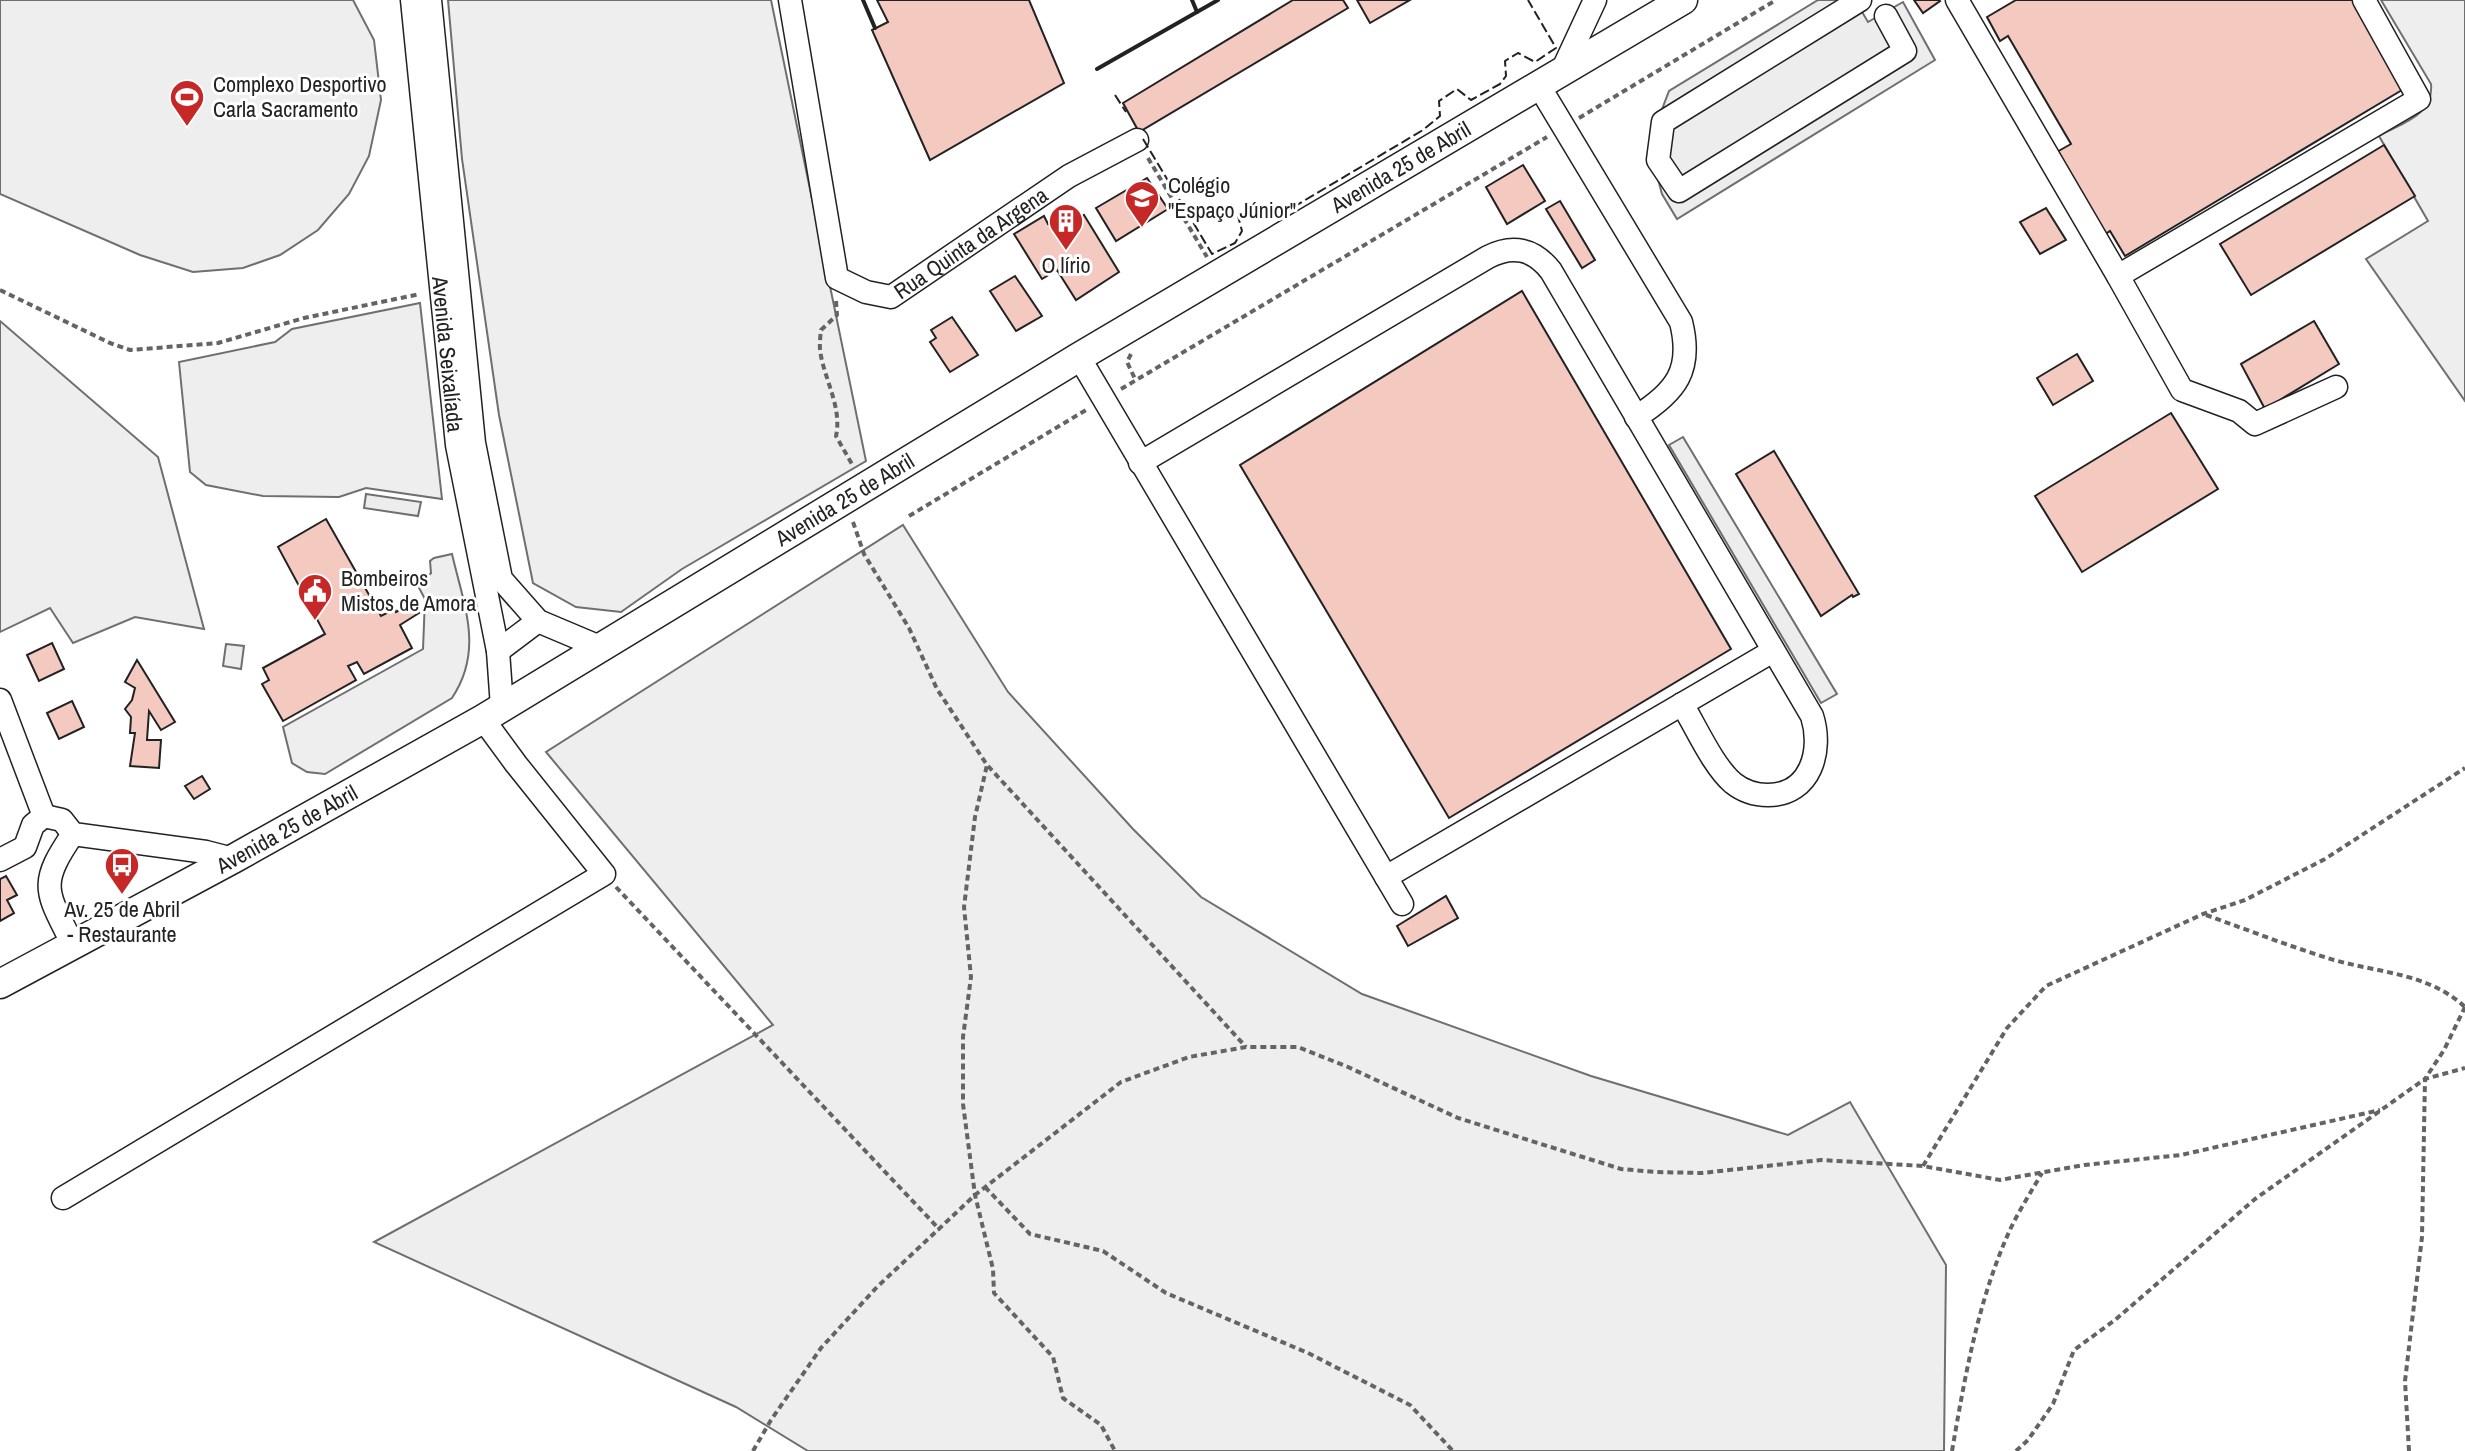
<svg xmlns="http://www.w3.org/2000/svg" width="2465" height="1451" viewBox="0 0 2465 1451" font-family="'Archivo Narrow',sans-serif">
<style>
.green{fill:#eee;stroke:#6f6f6f;stroke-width:2}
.parking{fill:#ededed;stroke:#6f6f6f;stroke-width:2}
.building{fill:#f3c9c0;stroke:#222;stroke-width:2}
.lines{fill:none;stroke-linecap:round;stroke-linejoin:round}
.minor-casing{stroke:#222;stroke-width:25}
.major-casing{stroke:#222;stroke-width:31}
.path{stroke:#646464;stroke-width:4;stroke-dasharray:6 4;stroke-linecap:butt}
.minor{stroke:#fff;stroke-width:22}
.major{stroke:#fff;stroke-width:28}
.fence{stroke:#222;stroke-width:2;stroke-dasharray:10 4;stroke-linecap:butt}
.wall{stroke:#222;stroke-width:4}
.labels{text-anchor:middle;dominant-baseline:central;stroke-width:6;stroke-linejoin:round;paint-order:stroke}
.poi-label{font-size:22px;fill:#222;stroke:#fff;text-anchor:start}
.street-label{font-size:22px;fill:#222;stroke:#fff}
</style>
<rect width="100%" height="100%" fill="#fff"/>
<g class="green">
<polygon points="0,0 353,0 374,40 381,100 369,156 349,194 318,230 280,255 243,268 193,272 140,255 0,194"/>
<polygon points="448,0 771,0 866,461 682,569 621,612 576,607 533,583 499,415 462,159"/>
<path d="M2381,0H2465V401L2366,259L2428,221L2379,136C2402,123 2434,115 2431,84Z"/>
<polygon points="420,303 442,499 366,488 339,497 263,496 206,485 190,472 179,362 275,342 292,329"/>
<polygon points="0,321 158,457 204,629 135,617 73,643 50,608 0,632"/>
<polygon points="903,525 1008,692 1133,829 1201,897 1362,994 1591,1076 1788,1135 1850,1102 1946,1265 1944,1451 808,1451 736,1407 374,1242 773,1025 546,752"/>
<path d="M452,554C464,606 484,650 452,698L325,774L307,772L292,763L283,727L423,649L425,599L418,586L431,573L430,561L434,558Z"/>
</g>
<g class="parking">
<polygon points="1818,0 1855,0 1868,22 1903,2 1935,60 1677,219 1662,194 1656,172 1661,112 1669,91"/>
<polygon points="1683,437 1837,694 1821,703 1669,445"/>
<polygon points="366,494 421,502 418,516 364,508"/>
<polygon points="226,644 244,646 241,669 223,666"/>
</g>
<g class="building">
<polygon points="877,0 1029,0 1064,83 930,160 872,30 888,22"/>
<polygon points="1293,0 1343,0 1348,8 1139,132 1123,103"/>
<polygon points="1357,0 1410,0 1370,23"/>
<polygon points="1914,0 1939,0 1940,1 1923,13"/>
<polygon points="2016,0 2356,0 2407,87 2125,256 2110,231 2104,235 2055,153 2071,144 2008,36 2000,41 1987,17"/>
<polygon points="2384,145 2415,196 2251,295 2220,244"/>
<polygon points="1523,165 1545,201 1507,224 1486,187"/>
<polygon points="1147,178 1168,209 1116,241 1096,208"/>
<polygon points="1560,201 1595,260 1582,268 1546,209"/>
<polygon points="2046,208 2066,240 2040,254 2020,222"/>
<polygon points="1084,215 1119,272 1076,300 1057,270 1042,279 1014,234 1044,216 1048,224 1058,221 1063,228"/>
<polygon points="1015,276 1042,316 1016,331 990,291"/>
<polygon points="1522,291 1731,649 1449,818 1240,465"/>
<polygon points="952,317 978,355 950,372 930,342 936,338 931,330"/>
<polygon points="2314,321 2339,364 2265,409 2241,364"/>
<polygon points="2077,354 2093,381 2053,405 2037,378"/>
<polygon points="2171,413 2218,489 2082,572 2035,496"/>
<polygon points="1774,451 1859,594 1853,597 1852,595 1821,616 1736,474"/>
<polygon points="326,519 381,616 395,609 396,612 413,603 419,613 400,625 412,648 364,674 357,662 348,666 356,680 283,721 262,684 269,680 263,668 325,634 278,547"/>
<polygon points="52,643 64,669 39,681 27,655"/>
<polygon points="137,660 175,722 161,730 149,711 147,740 161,740 159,768 130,766 135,733 130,733 131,717 125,709 132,700 135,688 125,682"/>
<polygon points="72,701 84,727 59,739 47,713"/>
<polygon points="202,776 210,789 194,799 185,786"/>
<polygon points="6,876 17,895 7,900 14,913 0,921 0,879"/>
<polygon points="1446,896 1458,918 1408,946 1397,926"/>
</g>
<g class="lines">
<g class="minor-casing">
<g id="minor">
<path id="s1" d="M412,0L457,445L498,651L502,707"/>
<polyline points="430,0 474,443 501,579 538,621 602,648"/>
<path id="s2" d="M790,0L837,278L866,292L891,297L1069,176L1137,140"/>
<polyline points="1860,0 1663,122 1658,160 1679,191 1905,51 1886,16"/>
<polyline points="1957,0 2118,276 2419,99 2364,0"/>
<polyline points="1561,73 1595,0"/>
<path d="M1539,86L1681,322C1693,370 1676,392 1636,417"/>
<polyline points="2118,276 2182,390 2239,411 2255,424 2336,387"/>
<polyline points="1079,357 1402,904"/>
<path d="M1140,463L1488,257C1513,244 1534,249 1551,271L1812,716C1823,750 1811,795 1768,795C1756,795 1743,791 1733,783C1713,766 1696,727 1682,704"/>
<polyline points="498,651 538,621"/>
<polyline points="0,700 44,816"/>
<path d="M73,834C37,886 47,892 73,945"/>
<polyline points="0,860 25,847 33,825 44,816 62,820 73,834 206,852 233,859"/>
<polyline points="1386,877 1773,651"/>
<polyline points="63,1198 604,874 516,764 483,719"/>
</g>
</g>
<g class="major-casing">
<g id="major">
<path id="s3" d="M0,984L233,859L483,719L1079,357L1683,0"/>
</g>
</g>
<g class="path">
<polyline points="1579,118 1776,0"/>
<polyline points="1148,158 1207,257"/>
<polyline points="0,290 110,343 130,350 218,343 304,318 420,294"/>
<path d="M836,301L837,315L821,330C820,339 819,348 821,356C826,382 842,409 836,436L853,466"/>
<polyline points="1131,354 1127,362 1136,381"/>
<polyline points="1121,389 1547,137"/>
<polyline points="909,516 1086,410"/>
<polyline points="853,522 864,554 909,628 937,689 987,765 975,817 964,907 971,977 963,1037 963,1104 975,1195 993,1269 994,1293 1053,1357 1063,1398 1101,1425 1115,1451"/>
<polyline points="988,766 1246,1047"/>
<polyline points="616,887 940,1230"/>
<path d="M2206,915C2248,930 2291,947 2334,960C2380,973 2428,973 2465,1007"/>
<polyline points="1923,1166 2007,1028 2046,986 2203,914 2245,900 2325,859 2465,768"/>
<polyline points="985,1187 1030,1234 1103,1251 1166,1293 1308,1353 1410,1405 1453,1451"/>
<polyline points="753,1451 771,1420 821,1348 877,1287 975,1195 1121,1082 1189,1057 1246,1047 1298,1047 1348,1067 1458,1118 1621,1169 1655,1172 1702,1173 1821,1160 1923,1166 2000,1180 2084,1165 2181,1155 2380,1110"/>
<path d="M1952,1451C1965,1376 1978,1301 2009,1232C2018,1212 2031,1192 2042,1173"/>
<polyline points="2016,1451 2028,1440 2053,1404 2074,1350 2115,1320 2255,1199 2425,1079 2465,1068"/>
<polyline points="2409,1451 2405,1381 2422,1237 2425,1079 2444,1050 2465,1007"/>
</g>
<use href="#minor" class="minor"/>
<use href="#major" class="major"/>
<g class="fence">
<polyline points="1115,95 1126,112"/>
<polyline points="1143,139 1212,254 1235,243 1242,231 1238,216 1253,208 1264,216 1275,218 1423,130 1440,116 1439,101 1457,89 1471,100 1500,84 1506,76 1505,61 1518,53 1535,62 1556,48 1528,0"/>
</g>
<g class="wall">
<polyline points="863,0 875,28"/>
<polyline points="1192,0 1197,12"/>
<polyline points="1097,69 1218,0"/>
</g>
</g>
<defs>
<g id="stadium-pin" transform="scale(1.8)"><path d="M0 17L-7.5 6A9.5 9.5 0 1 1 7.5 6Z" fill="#c62828" stroke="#fff"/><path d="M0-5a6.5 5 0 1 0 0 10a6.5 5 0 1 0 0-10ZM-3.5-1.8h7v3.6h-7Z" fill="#fff"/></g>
<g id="school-pin" transform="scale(1.8)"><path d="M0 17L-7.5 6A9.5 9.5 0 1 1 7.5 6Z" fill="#c62828" stroke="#fff"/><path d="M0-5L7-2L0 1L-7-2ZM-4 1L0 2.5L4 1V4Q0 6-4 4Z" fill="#fff"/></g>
<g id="building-pin" transform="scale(1.8)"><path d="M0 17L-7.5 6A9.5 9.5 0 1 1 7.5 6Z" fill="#c62828" stroke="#fff"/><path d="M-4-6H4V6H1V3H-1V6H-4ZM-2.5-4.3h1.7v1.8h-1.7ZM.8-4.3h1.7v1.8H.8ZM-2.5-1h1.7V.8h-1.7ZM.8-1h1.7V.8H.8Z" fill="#fff"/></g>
<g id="civic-pin" transform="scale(1.8)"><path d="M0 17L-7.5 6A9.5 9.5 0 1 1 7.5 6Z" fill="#c62828" stroke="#fff"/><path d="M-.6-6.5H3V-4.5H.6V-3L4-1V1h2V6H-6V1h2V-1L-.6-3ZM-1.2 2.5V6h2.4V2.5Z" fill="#fff"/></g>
<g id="bus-pin" transform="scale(1.8)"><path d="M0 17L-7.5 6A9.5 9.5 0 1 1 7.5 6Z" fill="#c62828" stroke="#fff"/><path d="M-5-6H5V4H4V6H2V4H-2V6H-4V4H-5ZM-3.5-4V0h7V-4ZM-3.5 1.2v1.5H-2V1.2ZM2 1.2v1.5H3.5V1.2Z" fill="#fff"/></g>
</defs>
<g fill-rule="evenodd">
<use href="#stadium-pin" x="187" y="97"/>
<use href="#school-pin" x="1142" y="198"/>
<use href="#building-pin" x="1066" y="221"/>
<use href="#civic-pin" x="315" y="591"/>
<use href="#bus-pin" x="122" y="865"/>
</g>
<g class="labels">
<g class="poi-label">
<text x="213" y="84">Complexo Desportivo<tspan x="213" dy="25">Carla Sacramento</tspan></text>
<text x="1168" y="185">Colégio<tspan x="1168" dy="25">"Espaço Júnior"</tspan></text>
<text x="1066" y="265" text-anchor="middle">O lírio</text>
<text x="341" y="578">Bombeiros<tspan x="341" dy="25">Mistos de Amora</tspan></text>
<text x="122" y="909" text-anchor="middle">Av. 25 de Abril<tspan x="122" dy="25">- Restaurante</tspan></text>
</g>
<g class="street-label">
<text stroke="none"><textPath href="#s3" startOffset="1622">Avenida 25 de Abril</textPath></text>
<text stroke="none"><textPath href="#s2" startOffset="436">Rua Quinta da Argena</textPath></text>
<text stroke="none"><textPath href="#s1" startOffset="356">Avenida Seixalíada</textPath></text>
<text stroke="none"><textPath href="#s3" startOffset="974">Avenida 25 de Abril</textPath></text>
<text stroke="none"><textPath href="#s3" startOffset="326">Avenida 25 de Abril</textPath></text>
</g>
</g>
</svg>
